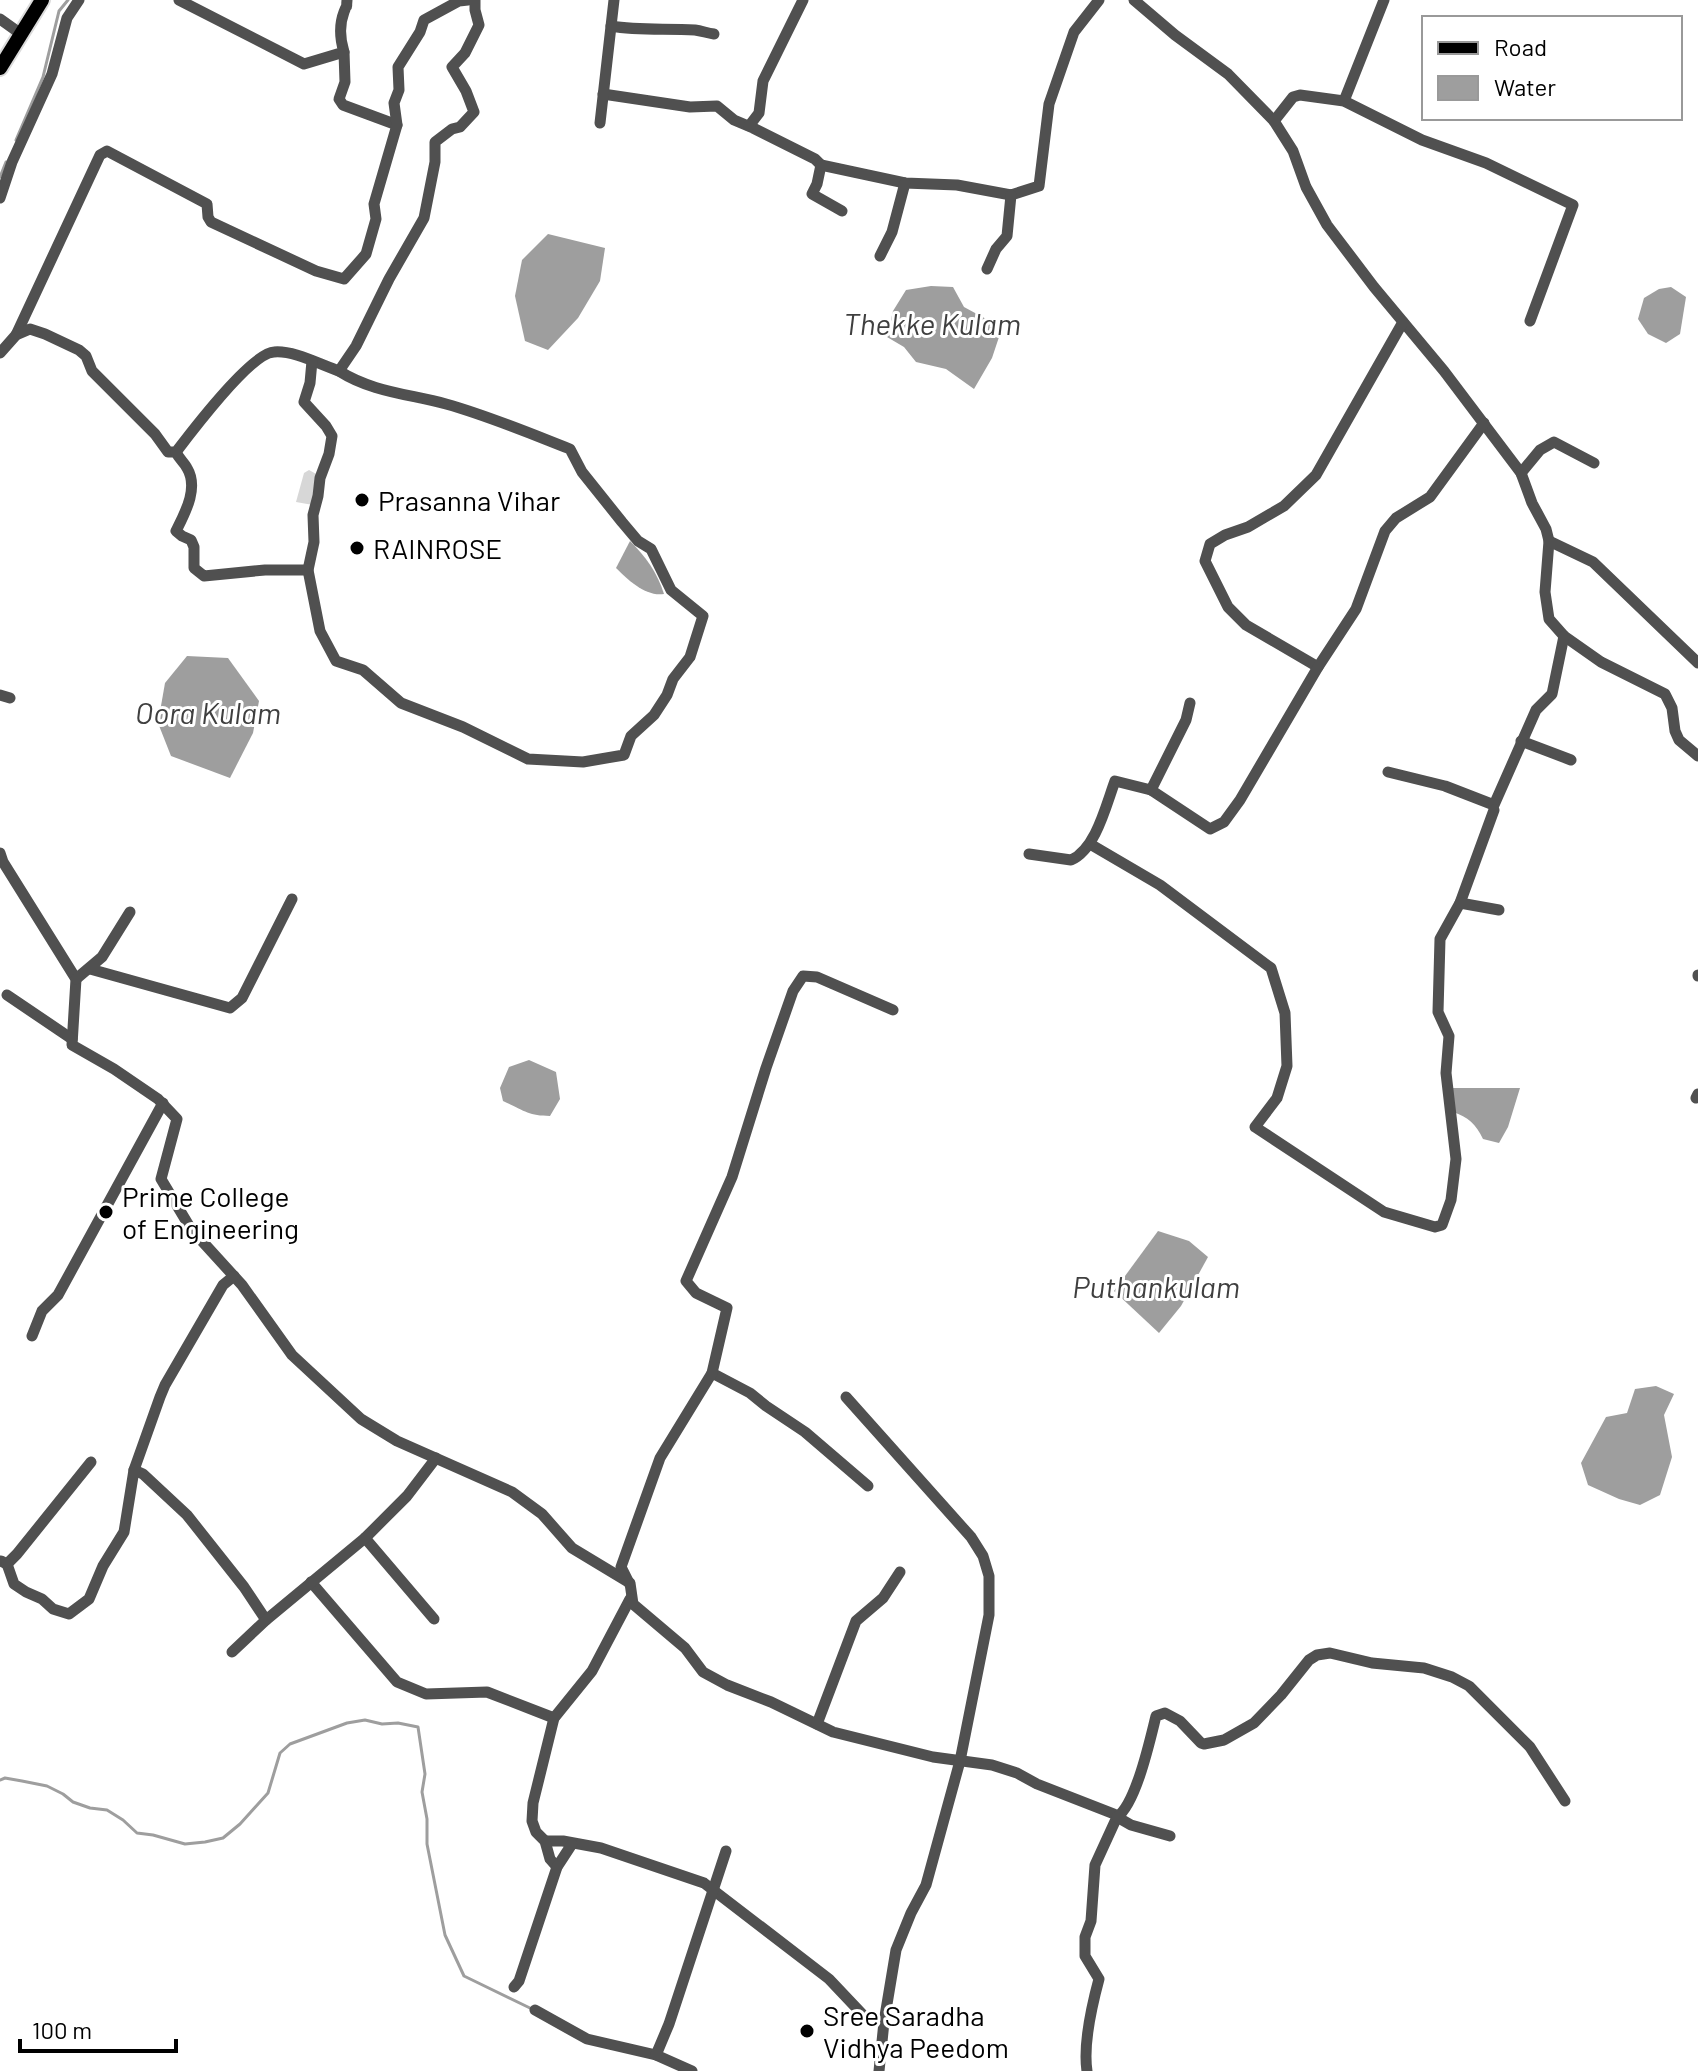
<svg xmlns="http://www.w3.org/2000/svg" width="1698" height="2071" viewBox="0 0 1698 2071" font-family="Barlow,sans-serif">
<style>
.green{fill:#d7d7d7}
.water{fill:#9e9e9e}
.lines{fill:none;stroke-linecap:round;stroke-linejoin:round}
.stream{stroke:#9e9e9e;stroke-width:3}
.major-casing{stroke:#dbdbdb;stroke-width:18}
.minor{stroke:#505050;stroke-width:11}
.major{stroke:#000;stroke-width:14}
.poi-dot{fill:#000;stroke:#fff;stroke-width:3}
.labels{text-anchor:middle;dominant-baseline:central;stroke-width:6;stroke-linejoin:round;paint-order:stroke}
.poi-label{font-size:28px;fill:#000;stroke:#fff;text-anchor:start}
.water-label{font-size:30px;font-style:italic;fill:#3f3f3f;stroke:#fff}
</style>
<rect width="100%" height="100%" fill="#fff"/>
<polygon class="green" points="309,470 318,475 313,505 296,502 304,473"/>
<g class="water">
<polygon points="548,234 605,248 600,281 578,318 548,350 525,341 515,296 522,260"/>
<polygon points="931,286 953,287 964,307 988,320 1000,334 992,358 974,389 946,369 916,362 904,347 887,337 893,311 906,290"/>
<polygon points="1671,287 1686,297 1680,334 1666,343 1648,334 1638,319 1644,298 1659,289"/>
<path d="M630,541C646,557 657,572 664,594C646,597 628,580 616,568Z"/>
<polygon points="187,656 228,658 259,701 253,733 230,778 171,756 158,723 165,683"/>
<path d="M529,1060L556,1072L560,1099L550,1116C528,1116 523,1110 503,1101L500,1088L509,1067Z"/>
<path d="M1451,1088H1520L1508,1127L1499,1143L1483,1139C1476,1124 1468,1117 1453,1112Z"/>
<polygon points="1158,1231 1189,1241 1208,1257 1181,1306 1159,1333 1114,1291"/>
<polygon points="1656,1386 1674,1394 1664,1415 1672,1457 1660,1495 1640,1505 1619,1499 1588,1485 1581,1463 1606,1417 1627,1413 1635,1389"/>
</g>
<g class="lines">
<g class="stream">
<polyline points="16,140 43,77 59,11 68,0"/>
<polyline points="0,177 6,162"/>
<polyline points="0,1780 5,1778 22,1781 47,1786 63,1794 73,1802 90,1808 107,1810 123,1820 137,1833 153,1835 185,1844 205,1842 223,1838 240,1824 268,1793 280,1753 290,1744 347,1723 365,1720 382,1724 398,1723 418,1727 425,1774 422,1792 427,1819 427,1844 445,1935 464,1976 532,2009"/>
</g>
<g class="major-casing">
<polyline id="major" points="0,68 42,0"/>
</g>
<g class="minor">
<path d="M179,0L304,64L344,52C340,39 339,25 344,12C348,1 346,12 347,0"/>
<polyline points="1134,0 1175,35 1228,74 1274,121 1293,151 1306,187 1327,225 1374,287 1444,371 1521,473 1532,503 1546,529 1549,541 1545,592 1549,619 1564,636 1601,662 1665,694 1672,708 1675,731 1679,740 1698,756"/>
<polyline points="0,19 21,34"/>
<path d="M611,26C639,31 667,28 695,30C702,31 707,33 714,34"/>
<polyline points="344,52 345,82 339,99 343,105 397,125"/>
<polyline points="603,94 690,107 717,106 734,120 753,128 815,159 821,165 817,184 812,194 842,211"/>
<polyline points="1344,101 1384,0"/>
<polyline points="1274,121 1293,97 1300,95 1344,101 1422,140 1486,163 1573,205 1530,321"/>
<polyline points="600,123 614,0"/>
<polyline points="749,126 759,113 763,81 803,0"/>
<polyline points="821,165 905,183 957,185 1011,195 1039,186 1049,104 1074,32 1099,0"/>
<polyline points="0,198 12,162 52,74 67,18 79,0"/>
<polyline points="880,256 892,232 905,183"/>
<polyline points="987,269 996,249 1007,236 1011,195"/>
<polyline points="16,335 100,155 107,151 207,204 208,217 211,222 316,271 344,279 366,254 376,219 374,204 397,125 394,103 399,90 398,67 420,32 424,20 459,1 468,0"/>
<path d="M0,353L16,335L30,329L45,334L79,350L86,356L92,371L155,434L168,452H176C192,431 251,353 274,352C293,350 321,365 339,371L356,346L389,279L424,218L435,162V142L452,129L460,127L474,112L466,91L452,67L465,53L479,25L475,10V0"/>
<path d="M312,361L310,383L304,402L326,426L332,436L329,454L320,478L318,496L313,515L314,542L308,570L320,631L336,661L363,670L401,703L463,727L528,759L583,762L624,755L631,736L654,715L667,695L673,679L690,657L703,616L671,590L651,549L638,541L622,522L582,472L570,449C529,433 489,416 446,404C409,394 372,392 339,371"/>
<path d="M176,452C179,459 184,462 187,468C199,488 185,513 176,531L182,536L191,540L194,547V568L204,576L265,570H308"/>
<polyline points="1521,473 1540,450 1554,442 1594,463"/>
<polyline points="1549,541 1593,562 1698,663"/>
<polyline points="1318,667 1246,625 1228,607 1205,561 1210,544 1225,535 1248,527 1284,506 1316,475 1403,322"/>
<polyline points="0,695 10,698"/>
<polyline points="1521,741 1571,760"/>
<polyline points="1388,772 1445,786 1494,805 1536,710 1552,694 1564,636"/>
<polyline points="1151,790 1186,720 1190,703"/>
<polyline points="1090,844 1160,885 1271,968 1285,1013 1287,1066 1277,1098 1255,1127 1384,1212 1435,1227 1442,1225 1451,1200 1456,1159 1446,1073 1449,1036 1438,1012 1440,939 1460,903 1494,810"/>
<path d="M0,853L3,862L76,979L72,1045L114,1069L158,1099L177,1119L161,1179L191,1229L242,1285L292,1355L361,1419L397,1441L512,1492L542,1514L572,1548L630,1583L633,1604L685,1648L703,1672L727,1685L771,1702L833,1732L933,1757L992,1765L1017,1773L1037,1784L1114,1814L1117,1817L1095,1865L1091,1921L1085,1937V1956L1099,1979C1092,2005 1083,2045 1087,2071"/>
<path d="M1029,854L1071,860C1096,849 1106,805 1115,781L1151,790L1210,829L1224,822L1240,800L1318,667L1356,609L1385,531L1396,518L1430,497L1484,423"/>
<polyline points="1460,903 1499,910"/>
<polyline points="90,969 230,1008 242,998 292,899"/>
<polyline points="1698,975 1698,976"/>
<polyline points="76,979 102,957 130,912"/>
<polyline points="7,995 72,1039"/>
<polyline points="1696,1098 1698,1094"/>
<polyline points="32,1336 42,1311 58,1295 163,1103"/>
<polyline points="712,1373 750,1393 766,1406 805,1432 868,1486"/>
<polyline points="846,1397 971,1537 983,1556 989,1576 989,1615 960,1761 926,1885 911,1913 896,1950 884,2022 879,2071"/>
<polyline points="134,1470 143,1474 187,1515 244,1587 266,1620"/>
<polyline points="365,1538 434,1619"/>
<polyline points="1,1561 7,1564 17,1554 91,1462"/>
<polyline points="7,1564 14,1584 26,1592 42,1599 53,1609 69,1614 89,1599 103,1566 124,1532 134,1470 160,1397 165,1385 223,1285 234,1276"/>
<polyline points="311,1582 397,1682 426,1694 487,1692 554,1718"/>
<polyline points="629,1583 621,1567 660,1458 712,1373 727,1308 696,1293 686,1281 732,1177 766,1068 793,991 803,976 817,977 893,1010"/>
<polyline points="232,1652 266,1620 365,1538 407,1496 436,1458"/>
<polyline points="817,1724 856,1621 883,1598 900,1572"/>
<path d="M1170,1836L1131,1825L1117,1817C1136,1804 1150,1740 1156,1716L1165,1713L1180,1721L1201,1743L1204,1744L1224,1740L1254,1723L1281,1695L1309,1660L1317,1655L1330,1653L1372,1663L1424,1668L1452,1677L1469,1686L1530,1747L1565,1801"/>
<polyline points="545,1841 563,1841 601,1848 704,1883 829,1979 864,2016 884,2022"/>
<polyline points="557,1867 550,1859 545,1841 536,1832 532,1821 533,1803 554,1718 592,1671 630,1599 633,1604"/>
<polyline points="514,1987 519,1981 557,1867 572,1844"/>
<polyline points="535,2010 587,2039 656,2055 692,2071"/>
<polyline points="656,2055 669,2024 726,1851"/>
</g>
<use href="#major" class="major"/>
</g>
<g class="poi-dot">
<circle cx="362" cy="500" r="8"/>
<circle cx="357" cy="548" r="8"/>
<circle cx="106" cy="1212" r="8"/>
<circle cx="807" cy="2031" r="8"/>
</g>
<g class="labels">
<g class="poi-label">
<text x="378" y="500">Prasanna Vihar</text>
<text x="373" y="548">RAINROSE</text>
<text x="122" y="1196">Prime College<tspan x="122" dy="32">of Engineering</tspan></text>
<text x="823" y="2015">Sree Saradha<tspan x="823" dy="32">Vidhya Peedom</tspan></text>
</g>
<g class="water-label">
<text x="932" y="323">Thekke Kulam</text>
<text x="208" y="712">Oora Kulam</text>
<text x="1156" y="1286">Puthankulam</text>
</g>
</g>
<rect x="1422" y="16" width="260" height="104" fill="#ffffff" stroke="#999999" stroke-width="2"/>
<rect x="1438" y="42" width="40" height="12" fill="#000000" stroke="#999999" stroke-width="2"/>
<text x="1494" y="56" font-size="24" fill="#000000">Road</text>
<rect x="1438" y="76" width="40" height="24" fill="#9e9e9e" stroke="#999999" stroke-width="2"/>
<text x="1494" y="96" font-size="24" fill="#000000">Water</text>
<path d="M20 2039v12h156v-12" fill="none" stroke="#000000" stroke-width="4"/>
<text x="32" y="2039" font-size="24" fill="#000000" stroke="#ffffff" stroke-width="6" paint-order="stroke">100 m</text>
</svg>
